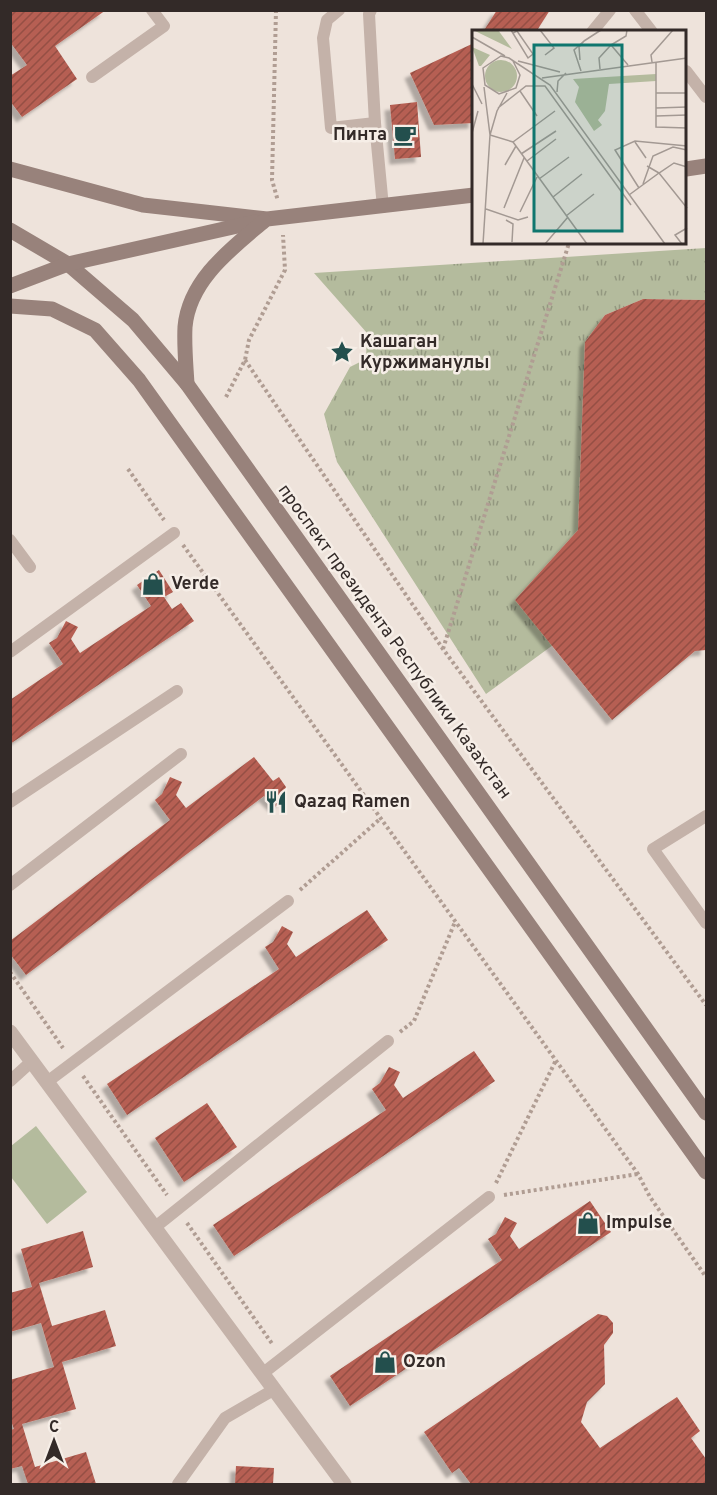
<svg xmlns="http://www.w3.org/2000/svg" width="717" height="1495" viewBox="0 0 717 1495" font-family="Overpass,sans-serif">
<style>
.green{fill:#b4bb9d}
.park{fill:url(#park-tufts)}
.building{fill:url(#building-hatch);filter:url(#shadow)}
.lines{fill:none;stroke-linecap:round;stroke-linejoin:round}
.path{stroke:#b09d93;stroke-width:4;stroke-dasharray:3 3;stroke-linecap:butt}
.lane{stroke:#c4b2a9;stroke-width:12}
.street{stroke:#c4b2a9;stroke-width:15}
.secondary{stroke:#98827b;stroke-width:15}
.labels{text-anchor:middle;dominant-baseline:central;stroke-width:5;stroke-linejoin:round;paint-order:stroke}
.poi-label{font-size:18px;font-weight:bold;fill:#332a28;stroke:#f6eee7;text-anchor:start}
.street-label{font-size:18px;fill:#332a28;stroke:#f6eee7}
.inset-road{fill:none;stroke:#a39993;stroke-width:1.5}
.view{fill:#0f766e;fill-opacity:0.15;stroke:#0f766e;stroke-width:3}
.inset-edge{fill:none;stroke:#332a28;stroke-width:3}
</style>
<defs>
<pattern id="park-tufts" width="24" height="20" patternUnits="userSpaceOnUse" patternTransform="scale(1.5)"><rect width="24" height="20" fill="#b4bb9d"/><path d="M3 7l-1-3M5 7V3M7 7l1-3M15 17l-1-3M17 17v-4M19 17l1-3" fill="none" stroke="#939880"/></pattern>
<pattern id="building-hatch" width="6" height="6" patternUnits="userSpaceOnUse" patternTransform="scale(1.5)"><rect width="6" height="6" fill="#b65f52"/><path d="M-1 1l2-2M0 6l6-6M5 7l2-2" fill="none" stroke="#954f44"/></pattern>
<filter id="shadow"><feDropShadow dx="-5.5" dy="5.5" stdDeviation="1.5" flood-color="#0004"/></filter>
</defs>
<rect width="100%" height="100%" fill="#eee3db"/>
<polygon class="green" points="36,1126 87,1192 47,1224 11,1177 11,1146"/>
<polygon class="park" points="706,248 706,300 643,299 605,315 585,342 578,530 515,600 553,645 486,694 337,462 324,414 350,367 366,359 367,333 314,273"/>
<g class="building">
<polygon points="10,10 106,10 55,46 77,79 22,117 10,101 10,76 27,65 10,42"/>
<polygon points="497,10 550,10 536,32 483,32"/>
<polygon points="474,43 474,123 434,125 410,73"/>
<polygon points="417,102 421,157 395,159 390,105"/>
<polygon points="643,299 706,300 706,650 695,651 612,720 515,600 578,530 585,342 605,315"/>
<polygon points="159,570 173,592 164,597 172,609 181,603 194,621 10,744 10,700 63,664 49,643 57,638 66,621 78,627 71,639 80,653 151,606 137,585"/>
<polygon points="254,757 273,781 279,777 286,787 282,801 275,807 264,796 26,975 10,954 10,941 170,820 155,800 162,794 170,777 182,782 176,795 186,808"/>
<polygon points="367,910 388,940 127,1115 107,1084 279,969 265,947 273,942 282,926 293,932 287,944 296,957"/>
<polygon points="474,1051 495,1081 234,1256 213,1225 386,1110 372,1089 380,1083 389,1067 400,1072 394,1085 403,1098"/>
<polygon points="207,1103 237,1147 184,1182 155,1138"/>
<polygon points="590,1201 611,1232 350,1406 330,1376 502,1260 488,1239 496,1234 505,1217 517,1223 510,1236 519,1249"/>
<polygon points="83,1231 93,1267 39,1283 52,1326 105,1310 116,1346 62,1362 76,1409 22,1424 35,1467 86,1452 96,1484 28,1484 22,1466 10,1469 10,1430 14,1429 10,1418 10,1380 54,1367 41,1323 10,1332 10,1293 32,1287 21,1249"/>
<polygon points="598,1314 607,1316 613,1323 613,1333 604,1345 605,1384 587,1402 581,1422 600,1448 677,1397 700,1431 691,1438 706,1459 706,1484 471,1484 459,1468 452,1473 424,1432"/>
<polygon points="236,1466 274,1468 273,1484 235,1484"/>
</g>
<g class="lines">
<g class="path">
<polyline points="276,10 272,180 278,201"/>
<polyline points="245,360 443,649 706,1005"/>
<polyline points="226,397 245,360 249,340 285,270 283,235"/>
<polyline points="128,469 164,520"/>
<polyline points="183,545 638,1174 650,1197 706,1277"/>
<polyline points="443,649 569,243"/>
<polyline points="300,890 380,819"/>
<polyline points="10,972 63,1048"/>
<polyline points="400,1032 414,1021 455,922"/>
<polyline points="83,1076 167,1195"/>
<polyline points="496,1183 556,1060"/>
<polyline points="504,1195 638,1174"/>
<polyline points="187,1223 273,1345"/>
</g>
<g class="lane">
<polyline points="339,10 327,20 323,38 331,128 375,123 383,207"/>
<polyline points="371,10 369,14 375,123"/>
<polyline points="635,10 652,32"/>
<polyline points="592,32 610,10"/>
<polyline points="686,71 706,97"/>
<polyline points="92,77 164,26 152,10"/>
<polyline points="10,540 30,567"/>
<polyline points="10,652 174,533"/>
<polyline points="10,802 177,691"/>
<polyline points="706,816 653,849 706,923"/>
<polyline points="10,885 181,754"/>
<polyline points="10,1081 31,1062"/>
<polyline points="47,1082 288,901"/>
<polyline points="154,1228 388,1041"/>
<polyline points="262,1374 489,1197"/>
<polyline points="178,1484 225,1418 275,1389"/>
</g>
<polyline class="street" points="10,1032 344,1484"/>
<g class="secondary">
<polyline points="10,169 143,205 267,219 474,195"/>
<polyline points="686,169 706,166"/>
<polyline points="10,230 68,264 133,320 187,384 706,1113"/>
<polyline points="10,286 68,264 255,222"/>
<polyline points="10,306 52,309 95,330 139,380 706,1172"/>
<path d="M187,384C186,366 184,346 185,327C189,280 231,249 264,221"/>
</g>
</g>
<defs>
<g id="cafe-bare" transform="scale(1.8)"><path d="M-5.5-4.5H6V0H3Q3 3.5 0 3.5H-2.5Q-5.5 3.5-5.5 0ZM3-3.2v2h1.7v-2ZM-6 4.5H4V6H-6Z" fill="#234f4d" stroke="#f6eee7" stroke-width="2.5" paint-order="stroke"/></g>
<g id="sight-bare" transform="scale(1.8)"><path d="M0-6L1.8-2.2L6-1.7L2.9 1.2L3.7 5.4L0 3.3L-3.7 5.4L-2.9 1.2L-6-1.7L-1.8-2.2Z" fill="#234f4d" stroke="#f6eee7" stroke-width="2.5" paint-order="stroke"/></g>
<g id="shop-bare" transform="scale(1.8)"><path d="M-5-2.5h2.3a2.7 3.5 0 0 1 5.4 0H5L5.5 6h-11ZM-1.5-2.5h3a1.5 2.3 0 0 0-3 0Z" fill="#234f4d" stroke="#f6eee7" stroke-width="2.5" paint-order="stroke"/></g>
<g id="restaurant-bare" transform="scale(1.8)"><path d="M-5-6h1v4h1v-4h1v4h1v-4h1v5L-1.5 .5V6h-2V.5L-5-1ZM5-6V6H3V1.5H1.5Q1.5-4 5-6Z" fill="#234f4d" stroke="#f6eee7" stroke-width="2.5" paint-order="stroke"/></g>
</defs>
<g fill-rule="evenodd">
<use href="#cafe-bare" x="405" y="135"/>
<use href="#sight-bare" x="342" y="352"/>
<use href="#shop-bare" x="153" y="584"/>
<use href="#restaurant-bare" x="276" y="802"/>
<use href="#shop-bare" x="588" y="1223"/>
<use href="#shop-bare" x="385" y="1362"/>
</g>
<g class="labels">
<g class="poi-label">
<text x="387" y="135" text-anchor="end">Пинта</text>
<text x="360" y="342">Кашаган<tspan x="360" dy="21">Куржиманулы</tspan></text>
<text x="171" y="584">Verde</text>
<text x="294" y="802">Qazaq Ramen</text>
<text x="606" y="1223">Impulse</text>
<text x="403" y="1362">Ozon</text>
</g>
<g class="street-label">
<text transform="translate(394 642) rotate(54)">проспект президента Республики Казахстан</text>
</g>
</g>
<g transform="translate(472 30)">
<rect width="214" height="214" fill="#eee3db"/>
<path d="M1,0H26L40,19ZM0,17L18,25L9,36H7ZM13 46a16 16 0 1 1 32 0a16 16 0 1 1-32 0Z" fill="#b4bb9d"/>
<path d="M184,44V51L137,54L133,81L126,90L130,95L122,101L103,72L107,57L101,49Z" fill="#b4bb9d"/>
<path class="inset-road" d="M39,0L56,28L61,24L45,1L41,3M68,0L82,18L73,25M0,7L33,26M112,11L129,0M139,15L154,6L155,0M108,30L107,17L112,11L102,20L109,41M41,31L48,45L44,58L27,64L13,55L11,38L29,26L37,28L78,55L193,214M46,31L88,42M180,32L179,25L201,0M184,32V97L215,98M128,39L127,28L139,15L156,35M70,48L215,28M0,54L10,74M48,61L65,86M85,62L86,51L94,43M35,63L25,81L18,105L41,112L115,214M184,63H215M26,78L54,56H73L159,175M184,78L215,77M184,86L215,85M0,103L6,81M41,112L83,81M163,112L174,128M49,124L84,101M55,131L84,109M33,135L44,116M175,136L187,143L202,133L215,137M67,149L97,127M171,154L181,126L201,117L215,120M167,158L143,120L163,111L215,116M157,165L187,143L215,178M81,167L110,144M32,178L52,128M14,179L46,190L56,187M48,182L65,147M94,186L122,164M34,190L41,194L40,212M11,214L18,105L12,57M73,214L96,187M210,214L203,205L215,198"/>
<path class="view" d="M62,15H150V201H62Z"/>
<rect width="214" height="214" class="inset-edge"/>
</g>
<rect width="717" height="1495" fill="none" stroke="#332a28" stroke-width="24"/>
<g transform="translate(54 1441)" stroke="#f6eee7" stroke-width="4.5" paint-order="stroke">
<path d="M0-4.5L10 22L0 15L-10 22Z" fill="#332a28"/>
<text y="-9" font-size="16" font-weight="bold" text-anchor="middle" fill="#332a28">С</text>
</g>
</svg>
